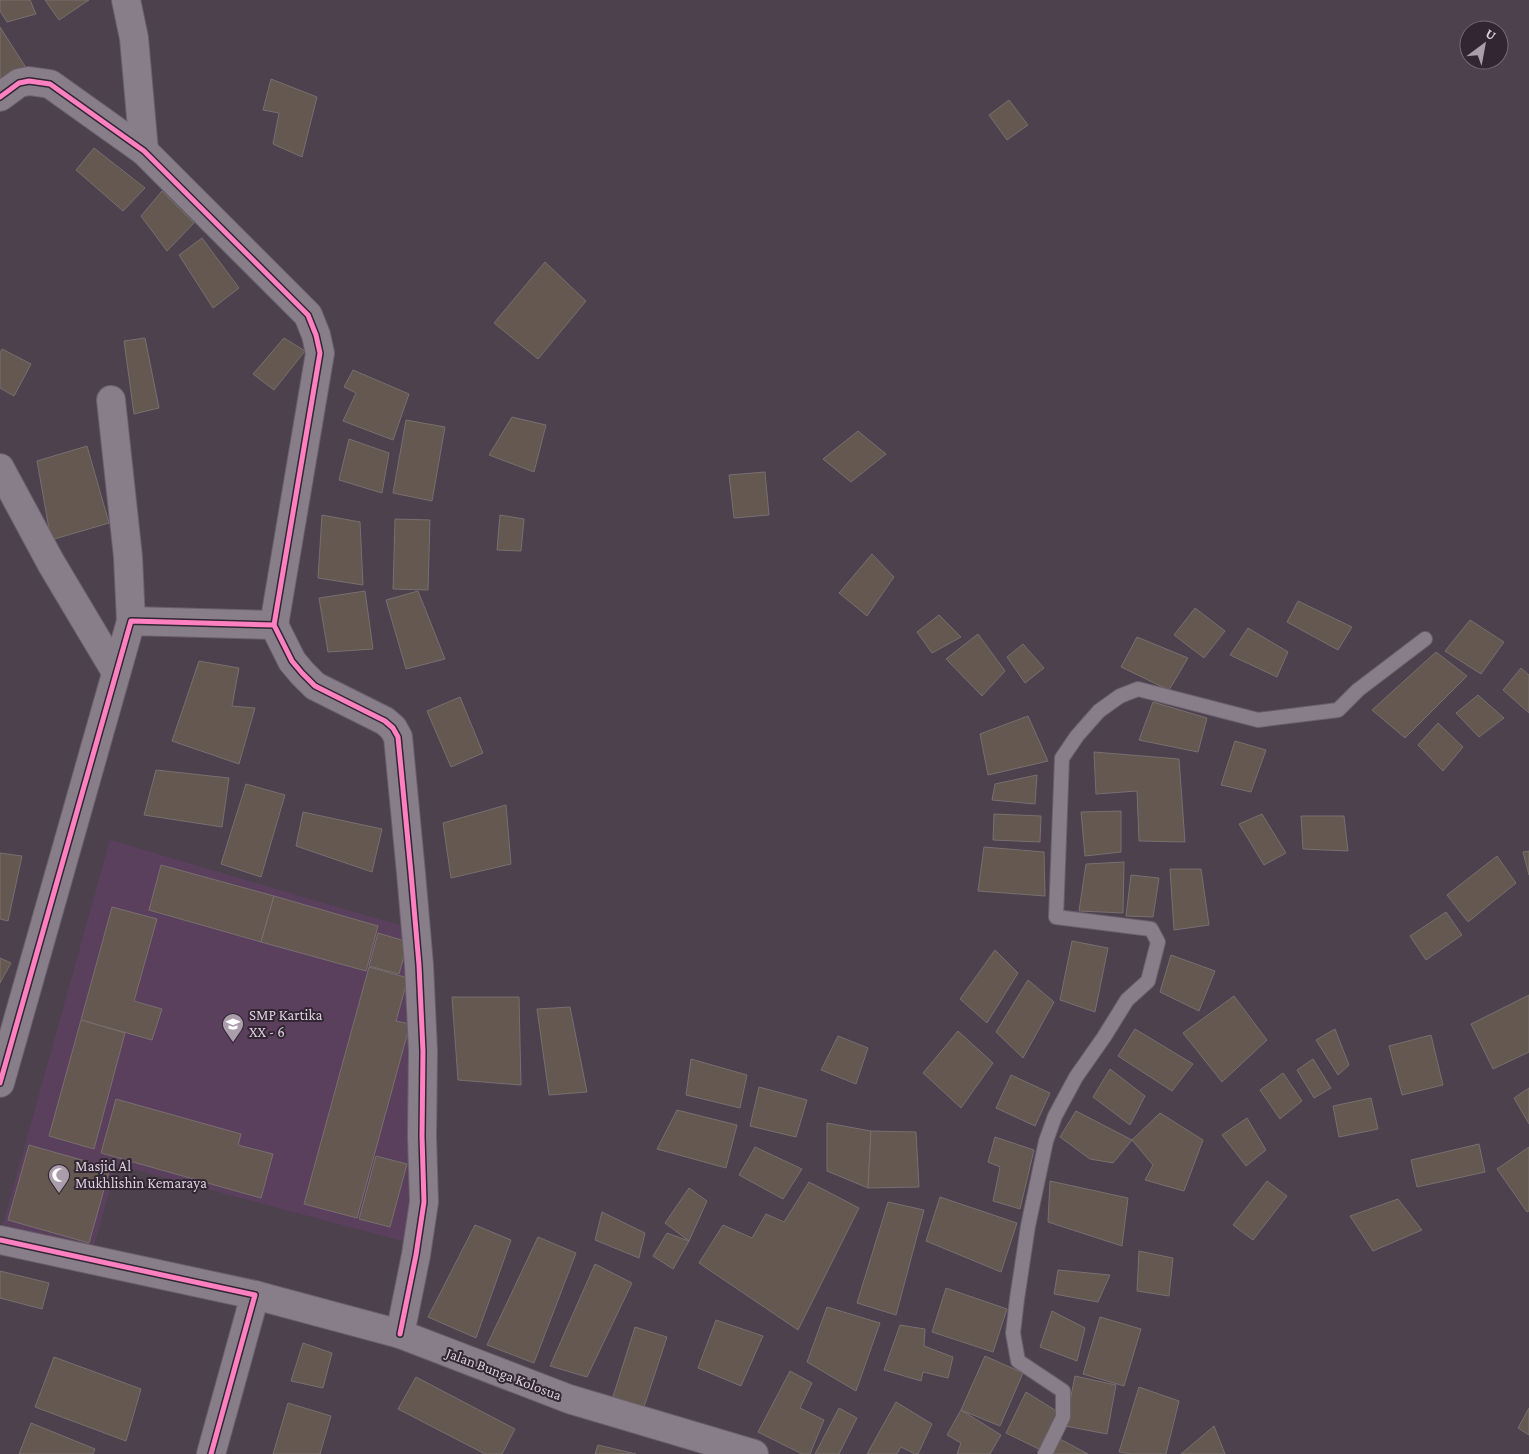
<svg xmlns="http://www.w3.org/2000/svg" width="1529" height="1454" viewBox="0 0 1529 1454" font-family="'Crimson Pro',serif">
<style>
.built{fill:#5a405d}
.building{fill:#645850;stroke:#786f6f}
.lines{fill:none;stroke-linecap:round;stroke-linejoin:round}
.service-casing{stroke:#6b5f6b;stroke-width:16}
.minor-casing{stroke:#6b5f6b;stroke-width:30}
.service{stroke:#887e8a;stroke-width:14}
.minor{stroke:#887e8a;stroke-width:28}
.cycleway-casing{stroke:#312632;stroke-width:8}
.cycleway{stroke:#ff80c0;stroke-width:5}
.labels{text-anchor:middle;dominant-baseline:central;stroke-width:4;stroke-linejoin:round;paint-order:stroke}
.poi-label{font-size:15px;fill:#ddcfdf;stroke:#312632;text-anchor:start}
.street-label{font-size:15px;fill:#ddcfdf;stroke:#312632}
</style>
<rect width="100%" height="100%" fill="#4d414e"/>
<polygon class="built" points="110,840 409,928 415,1158 406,1242 117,1165 93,1249 3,1224"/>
<g class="building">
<polygon points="0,0 30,0 36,14 7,22 0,11"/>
<polygon points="45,0 89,0 59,20"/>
<polygon points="0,27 28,71 0,89"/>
<polygon points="271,79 317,97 302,157 273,144 279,113 263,110"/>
<polygon points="1009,100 1028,125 1007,140 989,115"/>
<polygon points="94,148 145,188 123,211 76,170"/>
<polygon points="162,191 194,223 167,251 141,216"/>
<polygon points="202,238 239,288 213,308 179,255"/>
<polygon points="545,262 586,301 538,359 494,323"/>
<polygon points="145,338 159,408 134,414 124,341"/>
<polygon points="284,338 305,351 274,390 253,374"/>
<polygon points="2,349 31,364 14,396 0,388 0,353"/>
<polygon points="353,370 409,394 393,440 343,421 356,393 344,387"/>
<polygon points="512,417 546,425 534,472 489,455"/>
<polygon points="406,420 445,427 432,501 393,493"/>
<polygon points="858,431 886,454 851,482 823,459"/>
<polygon points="349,439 389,453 382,493 339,480"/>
<polygon points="87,446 109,523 51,540 37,461"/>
<polygon points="765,472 769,515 734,518 729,475"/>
<polygon points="322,515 360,522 363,585 318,578"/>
<polygon points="500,515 524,519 521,551 497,550"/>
<polygon points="395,519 430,520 428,590 393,589"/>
<polygon points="872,554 894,577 867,616 839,593"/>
<polygon points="365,591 373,649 328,652 319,598"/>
<polygon points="418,591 445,659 406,669 386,600"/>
<polygon points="1298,601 1352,627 1338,650 1287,622"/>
<polygon points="1195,608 1225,631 1204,658 1174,635"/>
<polygon points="939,615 961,637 932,653 917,632"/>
<polygon points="1470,620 1504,642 1481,674 1445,651"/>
<polygon points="1248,628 1288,652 1277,677 1230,655"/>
<polygon points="978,634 1005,671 982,696 946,659"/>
<polygon points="1137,637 1188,658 1169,690 1121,667"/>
<polygon points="1023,644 1044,668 1025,683 1007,657"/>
<polygon points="1436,652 1467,676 1405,738 1372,710"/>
<polygon points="199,661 239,668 232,706 255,708 239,764 172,741"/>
<polygon points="1521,668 1529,675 1529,713 1503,690"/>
<polygon points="1478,695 1504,718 1479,737 1456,713"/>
<polygon points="460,697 483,753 451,767 427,711"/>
<polygon points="1153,702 1207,718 1198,752 1139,740"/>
<polygon points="1028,716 1048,761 988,775 980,734"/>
<polygon points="1438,723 1463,747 1443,771 1418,745"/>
<polygon points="1235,741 1266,750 1251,792 1221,785"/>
<polygon points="1094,752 1179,759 1185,842 1139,841 1137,791 1096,794"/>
<polygon points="156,770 229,778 222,827 144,815"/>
<polygon points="1037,775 1035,804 992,800 995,784"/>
<polygon points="246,784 285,795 261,877 221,864"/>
<polygon points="506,805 511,864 451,878 443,823"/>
<polygon points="1121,811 1121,852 1085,856 1081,812"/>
<polygon points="303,812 382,829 372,872 296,846"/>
<polygon points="994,814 1041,816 1040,842 993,840"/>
<polygon points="1262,814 1286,853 1264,865 1239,824"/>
<polygon points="1301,816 1344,816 1348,851 1303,849"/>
<polygon points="984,847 1044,852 1045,896 978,891"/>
<polygon points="1529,851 1529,875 1523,852"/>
<polygon points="0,853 22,856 8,921 0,919"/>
<polygon points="1497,856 1516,883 1468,922 1447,895"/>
<polygon points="1124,862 1123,913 1079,911 1086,864"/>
<polygon points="161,865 274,896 261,942 149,910"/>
<polygon points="1170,869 1201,869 1209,925 1174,930"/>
<polygon points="1131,875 1159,878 1153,917 1126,916"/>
<polygon points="274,896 378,926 366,971 261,942"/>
<polygon points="112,907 157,919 134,1001 162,1009 152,1040 81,1020"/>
<polygon points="1446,912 1462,935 1426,960 1410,936"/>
<polygon points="378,933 408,942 399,974 369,966"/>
<polygon points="1072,941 1108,948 1095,1012 1060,1000"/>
<polygon points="995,950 1018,973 987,1023 960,999"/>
<polygon points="1171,955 1215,971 1199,1011 1160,992"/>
<polygon points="0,958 11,963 0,983"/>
<polygon points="369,967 408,978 396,1021 410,1024 357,1218 304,1204"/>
<polygon points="1028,980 1054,1002 1023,1058 996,1032"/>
<polygon points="1529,995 1529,1052 1493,1069 1471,1024"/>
<polygon points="1234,996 1267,1040 1222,1082 1183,1033"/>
<polygon points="452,997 519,997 521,1085 458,1080"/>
<polygon points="570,1007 587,1092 549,1095 537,1009"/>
<polygon points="81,1020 125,1033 94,1149 49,1136"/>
<polygon points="1135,1029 1193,1064 1172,1091 1118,1056"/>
<polygon points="1335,1029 1349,1065 1338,1075 1316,1040"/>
<polygon points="958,1031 993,1063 961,1108 923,1073"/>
<polygon points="1431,1035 1443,1085 1402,1095 1389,1046"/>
<polygon points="838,1036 868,1048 856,1084 821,1070"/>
<polygon points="691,1059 747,1075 740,1108 686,1095"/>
<polygon points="1313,1059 1331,1088 1314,1098 1297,1070"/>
<polygon points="1110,1069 1145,1096 1130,1125 1093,1097"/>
<polygon points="1283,1073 1302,1101 1280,1119 1260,1090"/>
<polygon points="1011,1075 1050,1093 1035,1126 996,1108"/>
<polygon points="759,1087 807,1100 796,1137 750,1126"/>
<polygon points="1529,1088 1529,1124 1514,1098"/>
<polygon points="1371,1098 1378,1129 1339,1137 1333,1106"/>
<polygon points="116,1099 241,1134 238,1145 273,1154 261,1198 101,1153"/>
<polygon points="677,1110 737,1125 726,1168 657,1149"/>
<polygon points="1076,1111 1132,1140 1113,1163 1090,1159 1060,1137"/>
<polygon points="1160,1113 1203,1140 1184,1191 1145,1180 1153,1165 1132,1140"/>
<polygon points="1247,1118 1266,1150 1246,1166 1222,1135"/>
<polygon points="827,1123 871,1131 868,1188 827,1171"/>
<polygon points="871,1131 916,1132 919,1187 868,1188"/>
<polygon points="995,1137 1034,1150 1020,1209 993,1201 1000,1167 988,1162"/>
<polygon points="1479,1144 1485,1172 1417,1187 1411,1160"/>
<polygon points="29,1145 110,1168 89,1243 8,1220"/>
<polygon points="755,1147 802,1169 783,1199 739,1175"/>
<polygon points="1529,1147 1529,1211 1527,1212 1497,1169"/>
<polygon points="376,1156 407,1164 390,1227 359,1219"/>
<polygon points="1050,1181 1128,1198 1122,1246 1048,1222"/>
<polygon points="1267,1181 1287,1196 1253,1240 1233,1225"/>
<polygon points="809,1182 859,1208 798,1330 699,1263 723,1225 752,1238 766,1214 784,1222"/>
<polygon points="689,1188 707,1201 689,1241 665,1223"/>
<polygon points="940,1197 1017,1223 1001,1272 926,1241"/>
<polygon points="1398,1199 1422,1230 1373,1251 1350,1216"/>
<polygon points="888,1202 924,1210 896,1315 857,1303"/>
<polygon points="602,1212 645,1233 639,1258 595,1240"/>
<polygon points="475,1225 511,1240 476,1338 428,1317"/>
<polygon points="667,1233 689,1241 673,1269 653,1256"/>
<polygon points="538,1237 576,1253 534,1363 487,1345"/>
<polygon points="1139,1251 1173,1258 1169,1296 1137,1291"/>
<polygon points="595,1264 632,1283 587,1377 550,1366"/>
<polygon points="1058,1270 1110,1275 1098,1302 1054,1294"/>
<polygon points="0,1271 49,1283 42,1309 0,1298"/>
<polygon points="946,1288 1007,1309 993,1352 932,1332"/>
<polygon points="827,1307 880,1323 856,1391 807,1362"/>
<polygon points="1052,1311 1085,1328 1077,1361 1040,1347"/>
<polygon points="1100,1317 1141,1329 1124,1386 1083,1374"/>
<polygon points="716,1320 763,1336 741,1386 698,1368"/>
<polygon points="900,1325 925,1329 924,1346 953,1357 948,1378 923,1372 921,1381 884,1370"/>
<polygon points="635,1327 667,1337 641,1416 610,1406"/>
<polygon points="303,1343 332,1353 323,1388 291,1381"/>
<polygon points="985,1356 1023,1373 1000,1426 961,1410"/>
<polygon points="54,1357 141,1389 126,1441 35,1407"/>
<polygon points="790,1371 812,1383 800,1408 824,1420 810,1454 802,1454 758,1432"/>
<polygon points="1075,1376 1116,1385 1107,1434 1065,1426"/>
<polygon points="416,1377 515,1429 502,1454 485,1454 398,1409"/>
<polygon points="1139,1387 1179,1401 1166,1454 1130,1454 1119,1452"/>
<polygon points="1026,1392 1058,1412 1043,1451 1006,1433"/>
<polygon points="896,1402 932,1424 918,1454 915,1454 901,1447 897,1454 867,1454"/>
<polygon points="288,1403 331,1416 320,1454 273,1454"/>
<polygon points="839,1408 857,1418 839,1454 815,1454"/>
<polygon points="1529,1408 1529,1435 1518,1428"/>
<polygon points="961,1410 1001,1435 990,1454 957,1454 961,1443 947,1435"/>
<polygon points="31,1423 95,1449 93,1454 19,1454"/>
<polygon points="1214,1426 1225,1454 1181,1454"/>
<polygon points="1060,1439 1088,1454 1052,1454"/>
<polygon points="598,1445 636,1454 595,1454"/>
</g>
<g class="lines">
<g class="service-casing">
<polyline id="service" points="1045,1454 1063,1417 1063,1391 1018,1361 1013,1333 1017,1299 1028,1226 1046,1141 1055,1116 1076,1077 1104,1037 1127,1000 1148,981 1158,942 1151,929 1056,917 1062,758 1077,736 1099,711 1120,696 1138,689 1258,720 1338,710 1358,690 1425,639"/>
</g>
<g class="minor-casing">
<g id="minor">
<polyline points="126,0 134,38 144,151"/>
<polyline points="0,97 19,83 29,81 50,84 144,151 308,315 316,335 320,353 274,625 131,621 0,1083"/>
<polyline points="111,400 128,557 131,621"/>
<polyline points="0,468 51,563 116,672"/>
<polyline points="274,625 292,661 302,673 315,686 385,721 393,728 398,737 411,873 419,965 423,1051 422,1136 424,1202 416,1255 400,1334"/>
<polyline points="0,1240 255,1295 211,1454"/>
<polyline points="255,1295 400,1334 569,1399 754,1454"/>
</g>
</g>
<use href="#service" class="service"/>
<use href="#minor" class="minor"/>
<g class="cycleway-casing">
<g id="cycleway">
<polyline points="0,97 19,83 29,81 50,84 144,151 308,315 316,335 320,353 274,625 131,621 0,1083"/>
<polyline points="274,625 292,661 302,673 315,686 385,721 393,728 398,737 411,873 419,965 423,1051 422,1136 424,1202 416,1255 400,1334"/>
<polyline points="0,1240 255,1295 211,1454"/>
</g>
</g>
<use href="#cycleway" class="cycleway"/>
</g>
<defs>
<g id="school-pin" transform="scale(1.125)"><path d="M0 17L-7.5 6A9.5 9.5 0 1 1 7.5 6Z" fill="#ab9dac" stroke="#312632"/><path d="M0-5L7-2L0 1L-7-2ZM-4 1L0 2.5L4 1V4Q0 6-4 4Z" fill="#fff"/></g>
<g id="mosque-pin" transform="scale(1.125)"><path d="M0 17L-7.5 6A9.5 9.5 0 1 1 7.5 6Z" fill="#ab9dac" stroke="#312632"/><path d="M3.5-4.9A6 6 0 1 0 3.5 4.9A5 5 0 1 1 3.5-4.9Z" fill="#fff"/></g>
</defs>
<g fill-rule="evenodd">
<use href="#school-pin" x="233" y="1024"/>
<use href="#mosque-pin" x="59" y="1175"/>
</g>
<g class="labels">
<g class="poi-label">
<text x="249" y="1015">SMP Kartika<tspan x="249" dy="17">XX - 6</tspan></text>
<text x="75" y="1166">Masjid Al<tspan x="75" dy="17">Mukhlishin Kemaraya</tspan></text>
</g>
<g class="street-label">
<text transform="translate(504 1374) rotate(21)">Jalan Bunga Kolosua</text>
</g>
</g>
<g transform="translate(1484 45) rotate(32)"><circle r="24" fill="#312632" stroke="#766a77"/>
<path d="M0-4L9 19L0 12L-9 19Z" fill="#ab9dac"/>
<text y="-8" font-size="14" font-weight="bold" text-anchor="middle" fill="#ddcfdf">U</text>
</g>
</svg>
